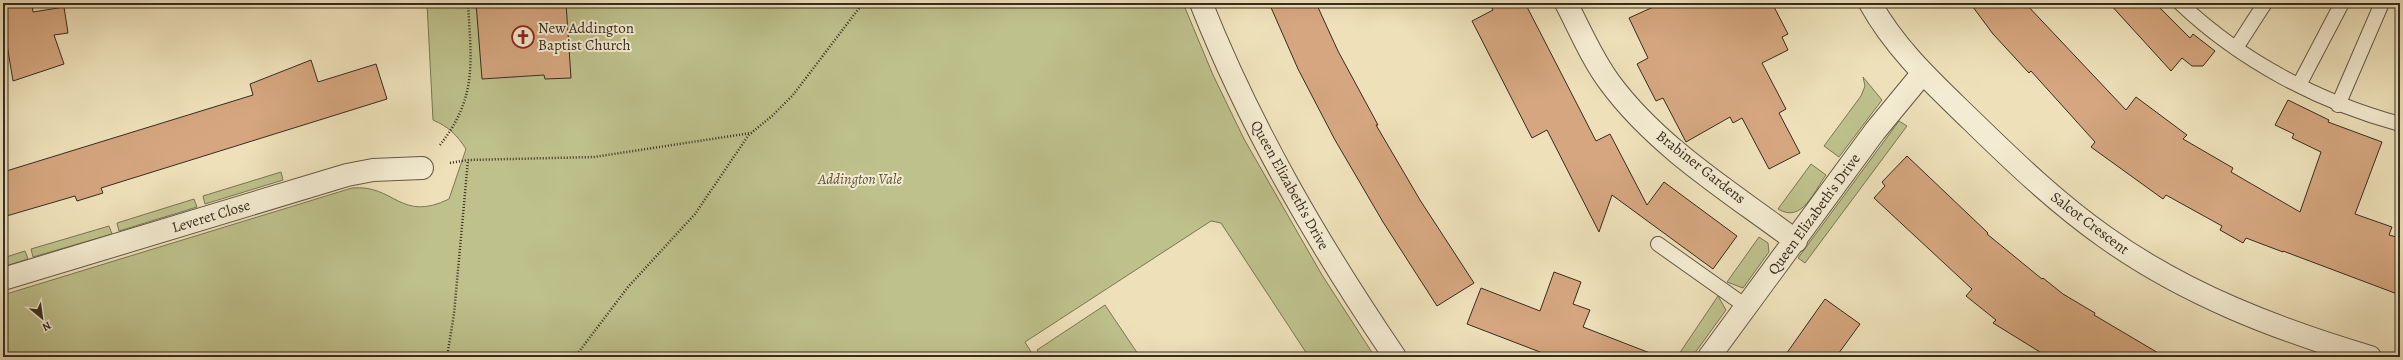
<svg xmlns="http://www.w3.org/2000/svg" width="2403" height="360" viewBox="0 0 2403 360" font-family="Alegreya,serif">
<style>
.green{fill:#bec18c;stroke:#7a7656}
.building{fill:#d5a67f;stroke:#372c20}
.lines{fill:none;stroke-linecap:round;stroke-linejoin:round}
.lane-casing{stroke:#655946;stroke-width:16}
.street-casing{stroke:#655946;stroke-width:24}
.path{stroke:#372c20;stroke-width:2.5;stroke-dasharray:1 2;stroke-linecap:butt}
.lane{stroke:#f4ecd2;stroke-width:14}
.street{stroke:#f4ecd2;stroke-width:22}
.labels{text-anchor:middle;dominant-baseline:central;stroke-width:4;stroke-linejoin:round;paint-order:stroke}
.poi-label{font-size:15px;fill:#372c20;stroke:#f4ecd2;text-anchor:start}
.street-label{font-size:15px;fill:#372c20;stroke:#f4ecd2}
.park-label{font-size:15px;font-style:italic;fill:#59513b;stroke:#f4ecd2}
</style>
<rect width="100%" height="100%" fill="#eee1ba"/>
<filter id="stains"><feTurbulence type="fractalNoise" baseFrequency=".005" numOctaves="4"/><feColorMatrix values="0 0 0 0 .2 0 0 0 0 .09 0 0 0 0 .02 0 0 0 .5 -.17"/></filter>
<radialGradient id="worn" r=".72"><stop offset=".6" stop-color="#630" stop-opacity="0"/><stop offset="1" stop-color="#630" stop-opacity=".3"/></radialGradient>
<g class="green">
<path d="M427,3H1183L1213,75L1244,139L1322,275L1375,357H1309L1221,223L1211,221L1025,342L1034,357H3V295L352,188C395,184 400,223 449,199L466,149C457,135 449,127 433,120Z"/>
<polygon points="1863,77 1882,100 1839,157 1824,146 1861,96 1865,86"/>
<polygon points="1899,121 1907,126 1805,263 1798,258"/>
<path d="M1811,164L1826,175C1814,191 1802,224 1778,209Z"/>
<polygon points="281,172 283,180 205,204 203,196"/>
<polygon points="194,199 197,207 119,231 117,223"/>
<polygon points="109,226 112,234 33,257 31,249"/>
<polygon points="1759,237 1768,243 1769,252 1743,288 1727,282"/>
<polygon points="25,251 28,259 3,267 3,258"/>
<polygon points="1718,296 1726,310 1692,357 1677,357"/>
<polygon points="1105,305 1140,357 1042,357 1037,350"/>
</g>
<g class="building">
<polygon points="3,3 32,3 33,12 64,7 68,33 54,35 64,64 13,81 3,20"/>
<polygon points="476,3 566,3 571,78 545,79 544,75 482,79"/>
<polygon points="1269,3 1316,3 1338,51 1378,125 1376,125 1420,200 1474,283 1437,306 1383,222 1335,140 1298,69"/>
<polygon points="1489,3 1525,3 1596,141 1610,134 1647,205 1664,182 1737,236 1713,269 1612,195 1599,232 1547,130 1532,138 1472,21 1493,10"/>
<polygon points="1662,3 1772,3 1788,34 1782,37 1788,50 1762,63 1786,109 1779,113 1800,153 1769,169 1742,118 1733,123 1730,117 1686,142 1663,98 1656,101 1637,64 1648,58 1629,18"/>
<polygon points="1970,3 2025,3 2126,110 2136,97 2187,135 2183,139 2233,168 2231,172 2300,212 2321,152 2292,138 2294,134 2275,125 2288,100 2329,120 2328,122 2382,142 2355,214 2392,227 2389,235 2400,238 2400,295 2283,251 2283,252 2246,238 2243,243 2220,230 2222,226 2166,195 2163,199 2091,147 2095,142 2031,71 2029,73 1993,34"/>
<polygon points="2109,3 2155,3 2190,38 2193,34 2215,51 2203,66 2192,66 2182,58 2171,71"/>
<polygon points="311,60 318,82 376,64 387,99 101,188 103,193 77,201 75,196 3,217 3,172 253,95 250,84"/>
<polygon points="1907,156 1988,233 1987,234 2042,279 2043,278 2063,294 2095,313 2094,315 2165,357 2048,357 1993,323 1996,320 1966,296 1972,289 1874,198 1885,186 1882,182"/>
<polygon points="1554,272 1581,282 1573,304 1590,310 1583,327 1655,355 1654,357 1553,357 1467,324 1481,288 1540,311"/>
<polygon points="1825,299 1860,324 1836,357 1784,357"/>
</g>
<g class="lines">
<g class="lane-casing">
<g id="lane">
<path d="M2180,3C2241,61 2319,102 2400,124"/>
<polyline points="2236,48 2265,3"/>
<polyline points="2299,85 2342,3"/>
<polyline points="2338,105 2382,3"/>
<polyline points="1658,244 1747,307"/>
</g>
</g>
<g class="street-casing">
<g id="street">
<path d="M1201,3C1251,129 1319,245 1395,357"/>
<path d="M1566,3C1580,30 1592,59 1610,83C1658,148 1732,193 1796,241"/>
<path d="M1870,3C1896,50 1934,84 1972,121C2014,162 2057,203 2105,237C2185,294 2276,329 2370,357"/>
<polyline points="3,279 347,175 373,170 422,168"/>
<polyline points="1709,357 1875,131 1922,74"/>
</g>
</g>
<g class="path">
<path d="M440,145C478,97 471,61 468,3"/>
<polyline points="450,163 468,160 594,157 751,133 772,116 793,95 863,3"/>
<polyline points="447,357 454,314 468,160"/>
<polyline points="575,357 628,287 695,214 750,133"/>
</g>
<use href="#lane" class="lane"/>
<use href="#street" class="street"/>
</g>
<defs>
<g id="church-ring" transform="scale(1.15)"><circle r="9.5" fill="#f4ecd2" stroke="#8f2418" stroke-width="1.5"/><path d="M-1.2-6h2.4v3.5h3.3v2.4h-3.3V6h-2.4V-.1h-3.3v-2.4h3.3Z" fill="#8f2418"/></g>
</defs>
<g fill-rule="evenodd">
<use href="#church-ring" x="523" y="37"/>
</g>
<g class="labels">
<g class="poi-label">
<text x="538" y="28">New Addington<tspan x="538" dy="17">Baptist Church</tspan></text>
</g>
<g class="street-label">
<text transform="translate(1701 167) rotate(38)">Brabiner Gardens</text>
<text transform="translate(1290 185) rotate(61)">Queen Elizabeth's Drive</text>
<text transform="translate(1814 214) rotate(-54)">Queen Elizabeth's Drive</text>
<text transform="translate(211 216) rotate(-17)">Leveret Close</text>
<text transform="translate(2090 223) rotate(37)">Salcot Crescent</text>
</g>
<g class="park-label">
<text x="860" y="179">Addington Vale</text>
</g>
</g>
<rect width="2403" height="360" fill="none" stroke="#eee1ba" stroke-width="16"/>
<rect x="4" y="4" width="2395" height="352" fill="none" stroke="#372c20" stroke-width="2"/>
<rect x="8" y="8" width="2387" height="344" fill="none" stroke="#372c20"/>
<g transform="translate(42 318) rotate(151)" stroke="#f4ecd2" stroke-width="3" paint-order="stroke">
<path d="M0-3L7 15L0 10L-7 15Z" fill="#372c20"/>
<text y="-6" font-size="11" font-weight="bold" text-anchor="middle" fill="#372c20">N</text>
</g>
<rect width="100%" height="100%" filter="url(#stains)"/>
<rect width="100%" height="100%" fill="url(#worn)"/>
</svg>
